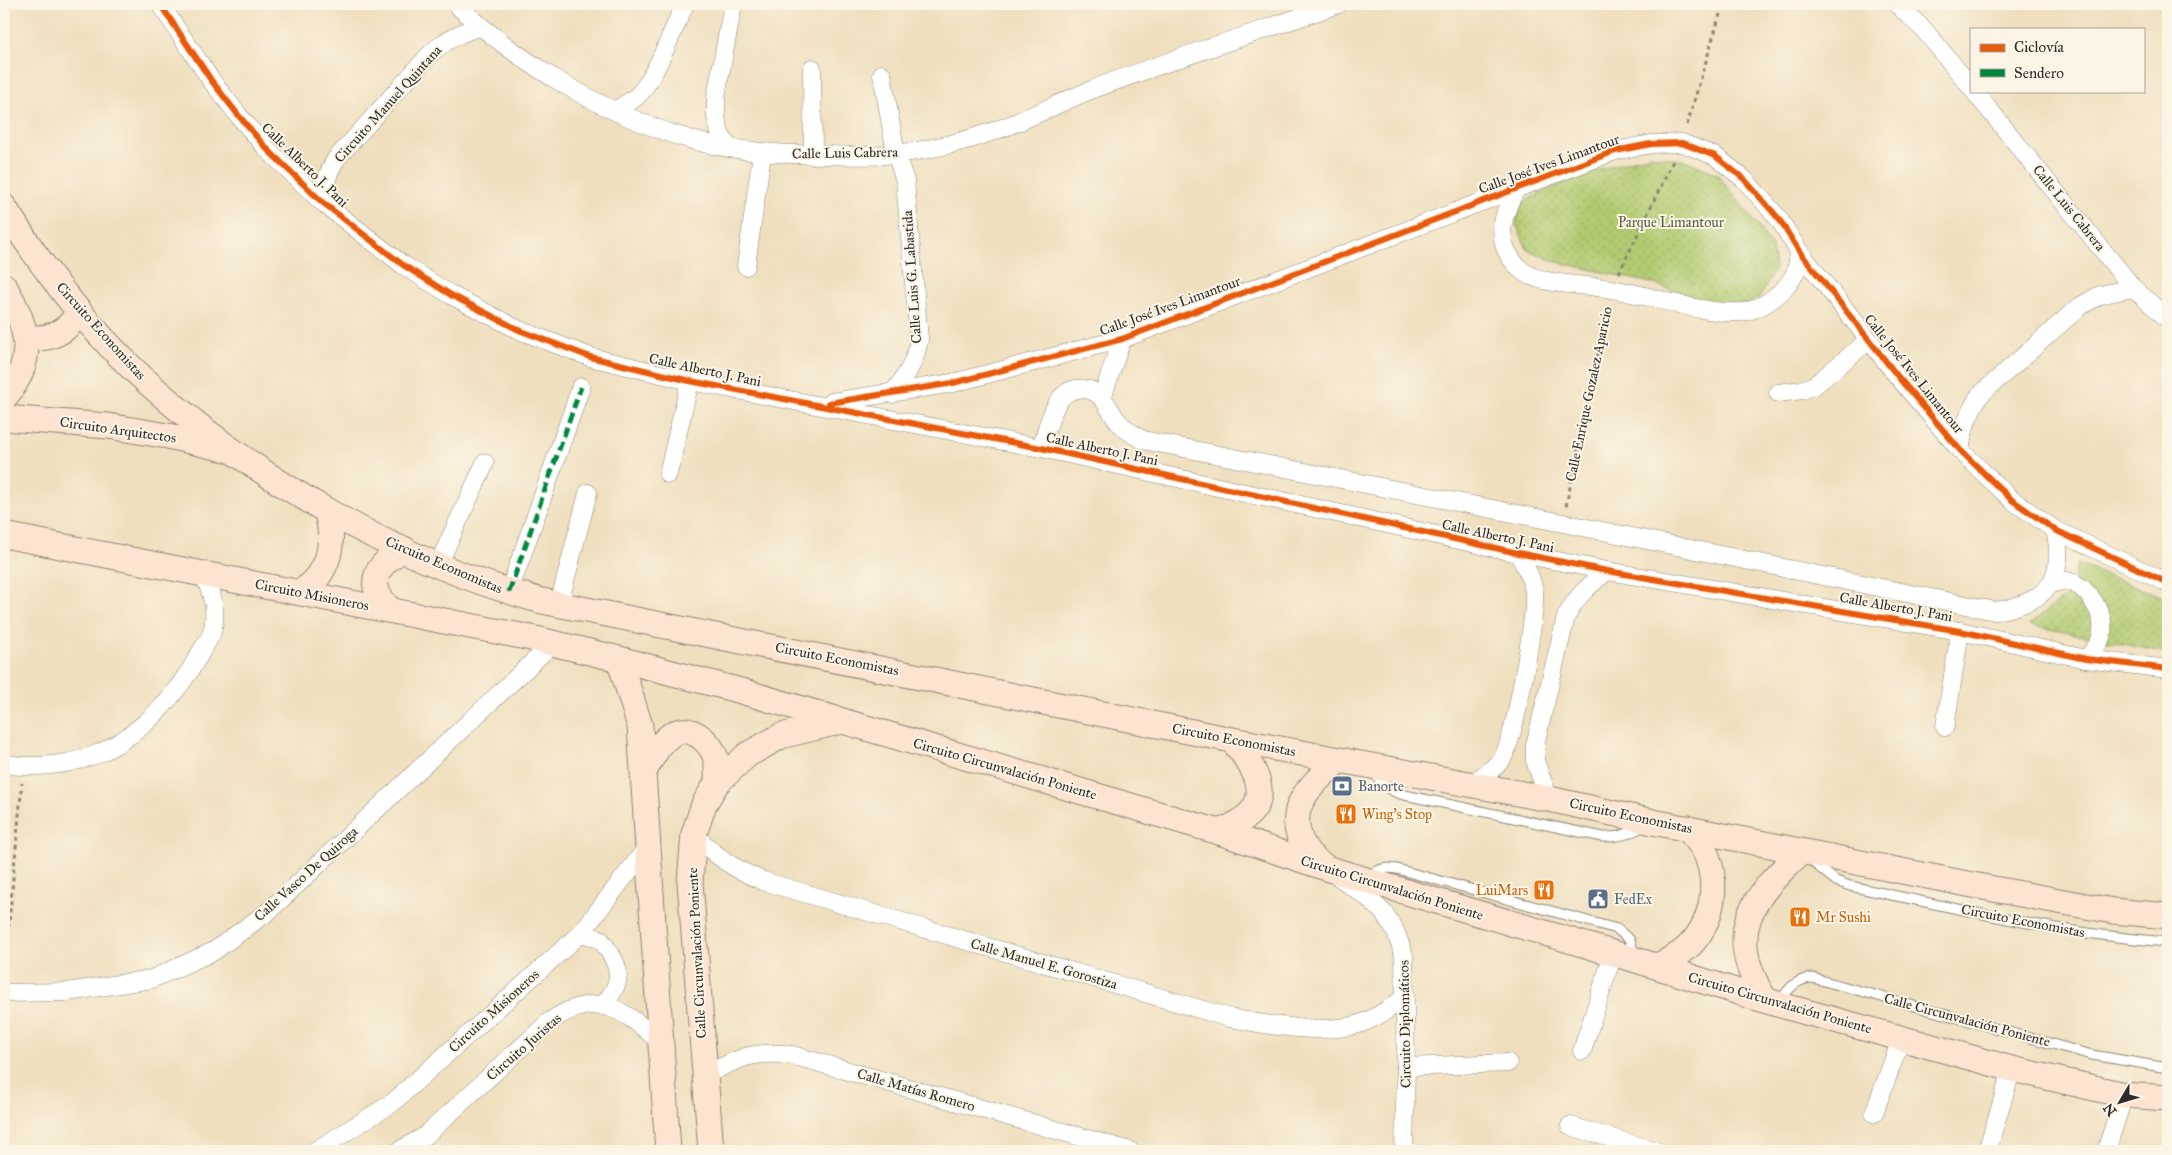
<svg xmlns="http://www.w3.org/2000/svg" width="2172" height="1155" viewBox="0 0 2172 1155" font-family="'IM FELL Great Primer',serif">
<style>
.park{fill:url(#park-dots);stroke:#6e7b4e}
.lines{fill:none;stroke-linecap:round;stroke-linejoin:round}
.lane-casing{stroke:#8d8574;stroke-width:11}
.street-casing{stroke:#8d8574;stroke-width:19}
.secondary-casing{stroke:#8d8574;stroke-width:27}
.path{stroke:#8d8574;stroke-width:3;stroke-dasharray:4 4;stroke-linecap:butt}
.lane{stroke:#fff;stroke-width:9}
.street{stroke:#fff;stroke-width:18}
.secondary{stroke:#fde4d1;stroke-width:25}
.quiet{stroke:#00873e;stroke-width:5;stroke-dasharray:10 5;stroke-linecap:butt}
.cycleway-casing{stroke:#fcf5e5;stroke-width:9}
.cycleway{stroke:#e8590c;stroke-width:6}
.labels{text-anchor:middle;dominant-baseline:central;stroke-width:4;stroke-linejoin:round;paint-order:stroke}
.street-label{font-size:14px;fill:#2b2b2b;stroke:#fcf5e5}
.park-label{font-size:14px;fill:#535b40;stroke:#fcf5e5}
.service-label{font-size:14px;fill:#4e5e75;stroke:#fcf5e5;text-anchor:start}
.food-label{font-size:14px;fill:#c56008;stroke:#fcf5e5;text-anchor:start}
</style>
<defs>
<pattern id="park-dots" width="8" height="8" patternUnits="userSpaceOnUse" patternTransform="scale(1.25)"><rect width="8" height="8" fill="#b1cb71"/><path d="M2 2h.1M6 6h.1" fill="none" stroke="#98ae62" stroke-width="1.8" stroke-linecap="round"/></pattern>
</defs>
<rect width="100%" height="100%" fill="#fcf5e5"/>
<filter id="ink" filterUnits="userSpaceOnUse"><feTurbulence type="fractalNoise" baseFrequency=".02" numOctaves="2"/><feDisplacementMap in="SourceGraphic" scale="10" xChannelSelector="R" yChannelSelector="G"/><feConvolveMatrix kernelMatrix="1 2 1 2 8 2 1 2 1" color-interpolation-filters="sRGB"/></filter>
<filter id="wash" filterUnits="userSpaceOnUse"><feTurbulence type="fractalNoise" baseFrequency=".0096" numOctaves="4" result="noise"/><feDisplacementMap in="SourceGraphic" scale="20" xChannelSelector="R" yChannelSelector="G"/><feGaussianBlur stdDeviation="1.12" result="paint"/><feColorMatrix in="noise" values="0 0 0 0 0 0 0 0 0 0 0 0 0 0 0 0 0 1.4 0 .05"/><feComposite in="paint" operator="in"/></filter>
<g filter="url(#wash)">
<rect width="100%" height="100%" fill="#efdfbe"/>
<g class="park">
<path d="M1651,155L1688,161L1717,174L1752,218L1772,247L1775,268L1759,298L1731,311L1651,283L1553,261L1527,249L1516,224L1521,203C1562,182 1606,166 1651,155Z"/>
<polygon points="2077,564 2168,599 2168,653 2029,625 2072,591"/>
</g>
</g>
<g filter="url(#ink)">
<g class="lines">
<g class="lane-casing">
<g id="lane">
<path d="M1374,772C1381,783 1386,789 1400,794L1603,837C1620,838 1631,833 1646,825"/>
<path d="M1810,860L1836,881L1850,886C1955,908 2060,934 2168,942"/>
<path d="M1368,877C1378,869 1384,867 1397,869L1617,929L1630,940L1635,957"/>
<path d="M1779,1002C1789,988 1796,979 1813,978L2092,1055L2168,1068"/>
</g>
</g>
<g class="street-casing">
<g id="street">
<polyline points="160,4 211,80 239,116 267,149 322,202 403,265 451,295 519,330 590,357 690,381 1041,448 1518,553 1607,571 1960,631 2086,659 2168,669"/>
<path d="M456,4C518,63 606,115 689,139C733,152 779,154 826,155C849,156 874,157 897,154C929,150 964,142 994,131C1027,120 1058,103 1091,90C1172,59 1256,33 1338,4"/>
<polyline points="1897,4 1925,31 1971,87"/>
<polyline points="812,68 813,155"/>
<path d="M882,74L896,154L905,181L919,339C915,363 907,375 892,394"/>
<polyline points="1974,91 2133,288 2168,319"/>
<path d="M616,110C625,105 634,100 641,92C657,73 674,27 685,4"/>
<polyline points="729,148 720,134 716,117 716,97 733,4"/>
<path d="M1516,189C1501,217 1493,243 1520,269C1538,286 1586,284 1611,289C1650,295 1704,315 1742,312C1762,310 1787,291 1795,273C1798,266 1798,258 1799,251"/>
<path d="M322,202C324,186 327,173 336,159L431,53C447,40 460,32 480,27"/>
<polyline points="746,266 762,153"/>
<polyline points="1778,393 1802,390 1815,385 1869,340"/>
<polyline points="1102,398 1122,339"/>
<polyline points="832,402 953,383 1122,339 1615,151 1651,144 1682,143 1715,156 1744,179 1779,219 1799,251 1899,378 1960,450 1992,481 2012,500 2055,530 2168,583"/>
<path d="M1041,448C1048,428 1054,386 1083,389C1091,389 1098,393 1103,399C1108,405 1111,412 1116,419C1123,429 1133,434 1143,440L1563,523L1995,611C2045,603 2067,581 2055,530"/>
<path d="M1960,450C1964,427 1967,415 1980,395L2079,307L2100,295L2133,288"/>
<polyline points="668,474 690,381"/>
<polyline points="438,565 485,463"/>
<path d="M2052,584C2057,582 2062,580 2067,581C2087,585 2105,613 2102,632C2101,643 2093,651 2086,659"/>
<polyline points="509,592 581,387"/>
<polyline points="559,604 588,493"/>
<polyline points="1945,727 1960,631"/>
<path d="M4,764C37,769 74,765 104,751C146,730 178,693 201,652C204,646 210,639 212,632C218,613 212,591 203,574"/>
<path d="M1470,784C1482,777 1495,769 1503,757C1515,737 1536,617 1534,592C1532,578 1525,566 1518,553"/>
<path d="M1549,799L1535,761V745L1566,617C1576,597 1589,585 1607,571"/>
<path d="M694,834C718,858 732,868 763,881L1230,1018C1266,1025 1324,1035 1359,1024C1377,1018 1391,1008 1405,997"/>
<polyline points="1339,877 1368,898 1385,914 1396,933 1404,955 1406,1067 1404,1151"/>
<path d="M581,933L600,939C620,964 626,980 603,1005"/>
<polyline points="4,993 67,992 152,979 214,951 270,910 552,644"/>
<polyline points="1582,1051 1613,954"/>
<polyline points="1406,1067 1508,1063"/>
<path d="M704,1076C738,1058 753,1050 792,1055L1130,1151"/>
<polyline points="1874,1113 1902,1037"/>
<polyline points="1570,1126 1656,1151"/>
<polyline points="315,1151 391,1104 581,933 649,845"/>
<path d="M399,1151L425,1136L549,1022C597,989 622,1008 661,1043"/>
<polyline points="1987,1151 2012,1069"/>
<polyline points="2106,1151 2124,1095"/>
</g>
</g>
<g class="secondary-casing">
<g id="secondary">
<path d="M4,207C44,271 91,332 147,382C255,480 402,563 542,601L1232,740L1549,799L1653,822L1988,888L2113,911L2168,916"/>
<path d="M4,286C28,326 38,359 4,398"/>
<path d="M26,337C50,341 68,332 79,311"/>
<polyline points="4,418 108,426 168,436 226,449"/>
<polyline points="4,535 531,638 619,659 741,691 1219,832 1329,869 1636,960 1777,1004 2012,1069 2124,1095 2168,1098"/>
<path d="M300,592C330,575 336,541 326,510"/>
<path d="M391,610C364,585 375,565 404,549"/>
<polyline points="619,659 640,726 668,1151"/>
<path d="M645,770C656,749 674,716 702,738C708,743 712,748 715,756C718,764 717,775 717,783"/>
<path d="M1219,832C1276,810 1265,779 1232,740"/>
<path d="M1324,866C1313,860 1306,852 1301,841C1285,804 1315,782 1339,760"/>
<path d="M1657,966C1668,961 1678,956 1687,948C1712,925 1719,888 1707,856C1703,846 1694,837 1687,828"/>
<path d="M1765,1000C1724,933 1750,899 1801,852"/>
<polyline points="711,1151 690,882 694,834 704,804 717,783 747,755 781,736 842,721"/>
</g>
</g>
<g class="path">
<polyline points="1687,125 1723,4"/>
<polyline points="1619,273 1673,161"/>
<polyline points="1566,506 1608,307"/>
<polyline points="4,976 22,783"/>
</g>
<use href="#lane" class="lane"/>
<use href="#street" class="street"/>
<use href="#secondary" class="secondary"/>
<polyline class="quiet" points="509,592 581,387"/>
<g class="cycleway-casing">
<g id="cycleway">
<polyline points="160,4 211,80 239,116 267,149 322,202 403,265 451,295 519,330 590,357 690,381 1041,448 1518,553 1607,571 1960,631 2086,659 2168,669"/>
<polyline points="829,403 953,383 1122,339 1615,151 1651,144 1682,143 1715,156 1744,179 1779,219 1799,251 1899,378 1960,450 1992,481 2012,500 2055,530 2168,583"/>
</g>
</g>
<use href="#cycleway" class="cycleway"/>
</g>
</g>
<defs>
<g id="bank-square" transform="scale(1.125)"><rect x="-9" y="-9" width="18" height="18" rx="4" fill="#5c6f8a" stroke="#fcf5e5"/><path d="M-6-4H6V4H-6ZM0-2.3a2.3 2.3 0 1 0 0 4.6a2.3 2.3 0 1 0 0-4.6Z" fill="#fff"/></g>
<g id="restaurant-square" transform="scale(1.125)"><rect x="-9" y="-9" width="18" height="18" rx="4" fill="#e8710a" stroke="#fcf5e5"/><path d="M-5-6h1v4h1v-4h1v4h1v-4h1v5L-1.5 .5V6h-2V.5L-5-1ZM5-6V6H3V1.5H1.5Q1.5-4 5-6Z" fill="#fff"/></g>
<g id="civic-square" transform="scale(1.125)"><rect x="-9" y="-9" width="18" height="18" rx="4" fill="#5c6f8a" stroke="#fcf5e5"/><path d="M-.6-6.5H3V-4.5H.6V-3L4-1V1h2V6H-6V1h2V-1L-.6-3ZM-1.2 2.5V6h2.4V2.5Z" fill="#fff"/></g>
</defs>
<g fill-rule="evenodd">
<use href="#bank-square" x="1342" y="786"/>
<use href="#restaurant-square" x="1346" y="814"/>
<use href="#restaurant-square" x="1544" y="890"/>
<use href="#civic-square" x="1598" y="899"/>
<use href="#restaurant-square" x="1800" y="917"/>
</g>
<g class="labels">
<g class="street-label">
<text transform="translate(388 104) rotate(-48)">Circuito Manuel Quintana</text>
<text transform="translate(845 153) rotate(-1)">Calle Luis Cabrera</text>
<text transform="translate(1549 164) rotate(-20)">Calle José Ives Limantour</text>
<text transform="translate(305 165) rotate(44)">Calle Alberto J. Pani</text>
<text transform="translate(2069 208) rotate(51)">Calle Luis Cabrera</text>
<text transform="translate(912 277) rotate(-94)">Calle Luis G. Labastida</text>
<text transform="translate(1170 306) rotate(-20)">Calle José Ives Limantour</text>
<text transform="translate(101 331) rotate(48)">Circuito Economistas</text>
<text transform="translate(705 370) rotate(12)">Calle Alberto J. Pani</text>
<text transform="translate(1914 374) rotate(51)">Calle José Ives Limantour</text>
<text transform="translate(1589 394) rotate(-78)">Calle Enrique Gozalez Aparicio</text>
<text transform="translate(118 430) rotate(8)">Circuito Arquitectos</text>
<text transform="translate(1102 449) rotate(12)">Calle Alberto J. Pani</text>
<text transform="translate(1498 536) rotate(12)">Calle Alberto J. Pani</text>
<text transform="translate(444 565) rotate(23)">Circuito Economistas</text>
<text transform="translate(312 595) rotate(11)">Circuito Misioneros</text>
<text transform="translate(1896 607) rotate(10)">Calle Alberto J. Pani</text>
<text transform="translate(837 659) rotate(11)">Circuito Economistas</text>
<text transform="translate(1234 740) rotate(11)">Circuito Economistas</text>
<text transform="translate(1005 769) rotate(16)">Circuito Circunvalación Poniente</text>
<text transform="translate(1631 816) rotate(12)">Circuito Economistas</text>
<text transform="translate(306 874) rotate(-42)">Calle Vasco De Quiroga</text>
<text transform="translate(1392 888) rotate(17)">Circuito Circunvalación Poniente</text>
<text transform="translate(2023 921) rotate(11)">Circuito Economistas</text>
<text transform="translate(697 953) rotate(-93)">Calle Circunvalación Poniente</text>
<text transform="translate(1044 964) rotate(16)">Calle Manuel E. Gorostiza</text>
<text transform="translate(1780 1003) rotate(16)">Circuito Circunvalación Poniente</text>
<text transform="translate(494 1011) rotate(-42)">Circuito Misioneros</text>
<text transform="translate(1967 1020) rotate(15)">Calle Circunvalación Poniente</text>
<text transform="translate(1405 1024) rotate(-91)">Circuito Diplomáticos</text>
<text transform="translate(524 1047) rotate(-41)">Circuito Juristas</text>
<text transform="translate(916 1090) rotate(16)">Calle Matías Romero</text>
</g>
<g class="park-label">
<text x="1671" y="222">Parque Limantour</text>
</g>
<g class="service-label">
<text x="1358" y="786">Banorte</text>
<text x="1614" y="899">FedEx</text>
</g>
<g class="food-label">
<text x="1362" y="814">Wing's Stop</text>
<text x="1528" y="890" text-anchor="end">LuiMars</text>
<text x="1816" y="917">Mr Sushi</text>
</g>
</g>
<rect width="2172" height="1155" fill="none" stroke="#fcf5e5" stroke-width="20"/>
<rect x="1970" y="28" width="175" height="65" fill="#fcf5e5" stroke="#a8a49b"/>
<rect x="1980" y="44" width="25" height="8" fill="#e8590c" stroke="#a8a49b"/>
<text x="2014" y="52" font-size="15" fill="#2b2b2b">Ciclovía</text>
<rect x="1980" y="69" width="25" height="8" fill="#00873e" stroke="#a8a49b"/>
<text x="2014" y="78" font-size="15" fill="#2b2b2b">Sendero</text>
<g transform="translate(2120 1102) rotate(232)" stroke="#fcf5e5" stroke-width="4" paint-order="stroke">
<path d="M0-4L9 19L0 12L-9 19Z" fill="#2b2b2b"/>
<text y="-8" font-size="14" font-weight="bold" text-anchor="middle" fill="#2b2b2b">N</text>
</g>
</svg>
